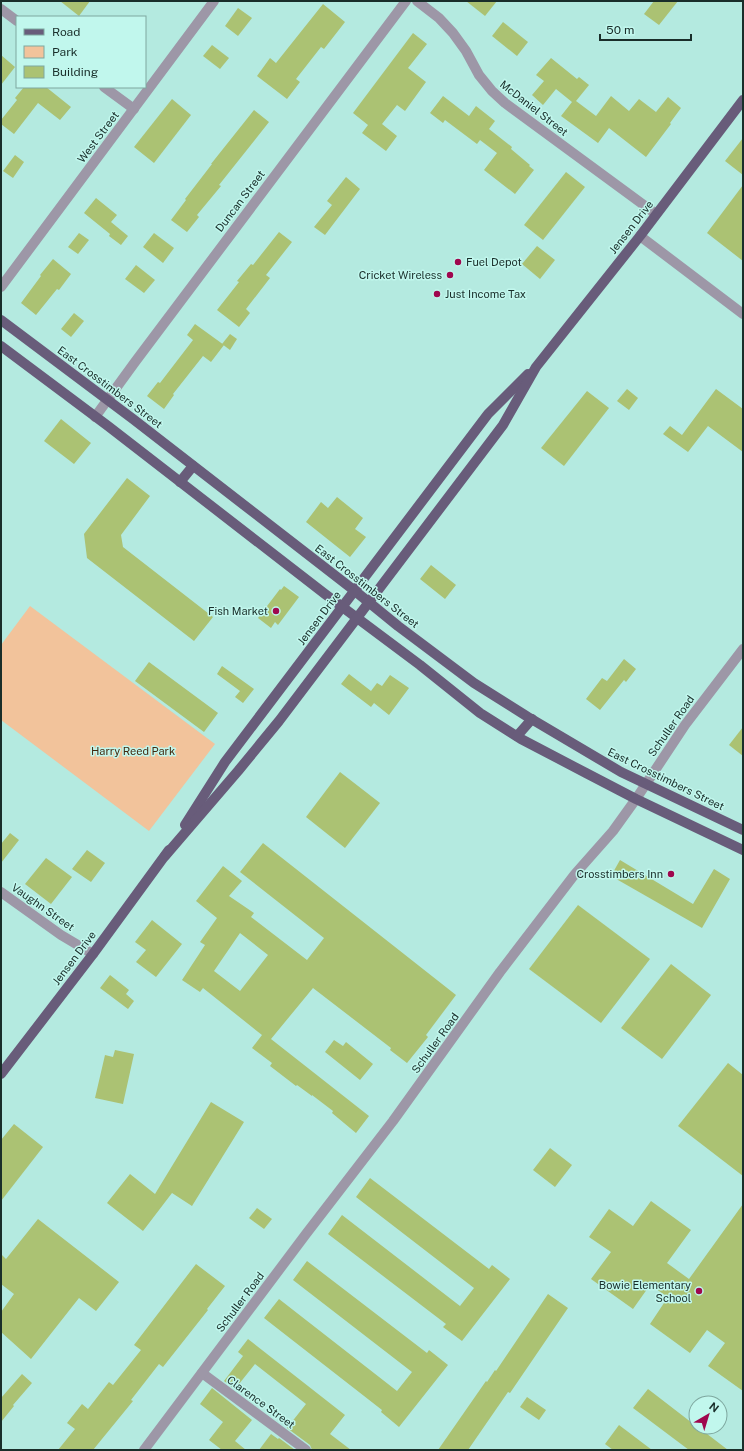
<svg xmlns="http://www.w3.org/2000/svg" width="744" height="1451" viewBox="0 0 744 1451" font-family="'Public Sans',sans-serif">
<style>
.green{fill:#f2c39b}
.building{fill:#abc273;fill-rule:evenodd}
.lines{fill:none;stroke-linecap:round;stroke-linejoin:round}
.minor{stroke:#9d97a7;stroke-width:10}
.major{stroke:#685c7a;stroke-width:10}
.poi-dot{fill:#9f074e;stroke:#c1f7ed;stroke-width:1.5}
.labels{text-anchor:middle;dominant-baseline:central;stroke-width:3;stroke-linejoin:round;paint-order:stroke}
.street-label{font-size:11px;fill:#192e2a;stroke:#c1f7ed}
.poi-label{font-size:11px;fill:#192e2a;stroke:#c1f7ed;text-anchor:end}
.park-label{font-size:11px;fill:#43290f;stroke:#c1f7ed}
</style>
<rect width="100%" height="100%" fill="#b4eae0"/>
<polygon class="green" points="30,606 215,744 149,831 1,720 1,645"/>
<g class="building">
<polygon points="60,1 90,1 79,16"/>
<polygon points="466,1 497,1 485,16"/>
<polygon points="654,1 678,1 659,25 644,14"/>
<polygon points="323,4 345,22 324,49 321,47 296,79 300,82 287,99 257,76 270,58 276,63"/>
<polygon points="238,8 252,18 238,36 225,26"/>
<polygon points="503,22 528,42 517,56 492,36"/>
<polygon points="413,33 427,44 408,68 426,82 405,111 397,105 382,124 397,136 386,151 362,133 368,125 353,113"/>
<polygon points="212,45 229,58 220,69 203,56"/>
<polygon points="1,55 15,67 1,85"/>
<polygon points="551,58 577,79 579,77 589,85 576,101 596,116 611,96 629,111 639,99 656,112 668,97 681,108 670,123 671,124 646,157 609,128 598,143 561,116 572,102 556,89 543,105 532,95 544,81 536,75"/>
<polygon points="24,87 46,87 71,107 60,120 38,103 14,134 1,124 1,120 17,100 15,98"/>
<polygon points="443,96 469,116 476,106 495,121 489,129 512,147 511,149 530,165 529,166 534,170 515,194 484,170 497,153 480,140 477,144 445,120 443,123 430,113"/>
<polygon points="172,99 191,115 154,163 134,147"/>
<polygon points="254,110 269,122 219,185 221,186 197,215 199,217 187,232 171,220 186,200 185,199 212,164 211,164"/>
<polygon points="743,138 743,175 725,161"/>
<polygon points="15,155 24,162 13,178 3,171"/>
<polygon points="566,172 585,187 543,240 524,225"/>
<polygon points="346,177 360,189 325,235 314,227 332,205 327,201"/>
<polygon points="743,185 743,261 707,233"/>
<polygon points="96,198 117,215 111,222 128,236 121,245 109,236 110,234 84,213"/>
<polygon points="279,232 292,242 266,275 270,278 246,309 250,313 239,327 217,310 239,282 237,281 251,264 253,265"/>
<polygon points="79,233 89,240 78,254 68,247"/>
<polygon points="154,233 174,248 163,263 143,247"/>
<polygon points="537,246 555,260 540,279 522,264"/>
<polygon points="53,259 71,274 59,290 57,289 36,315 21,303 41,276 40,275"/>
<polygon points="136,265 155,280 144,293 125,279"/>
<polygon points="74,313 84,321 71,337 61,329"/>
<polygon points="195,324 224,345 211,362 203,356 173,394 174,395 164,409 147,396 158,382 160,383 193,340 187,335"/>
<polygon points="230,334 237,339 230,350 222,344"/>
<polygon points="627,389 638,398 629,410 617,401"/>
<polygon points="716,389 743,409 743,452 708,426 688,452 663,434 670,426 682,435"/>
<polygon points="587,391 609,408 564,466 541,448"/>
<polygon points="61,419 91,443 74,464 44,441"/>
<polygon points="127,478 150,496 121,535 123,547 213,617 194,641 87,558 84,534"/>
<polygon points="337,497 363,518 355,529 366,537 350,557 306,522 321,502 328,508"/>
<polygon points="431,565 456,585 445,599 420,579"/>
<polygon points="284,586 299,597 278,625 275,622 271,628 258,618 280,589 281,590"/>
<polygon points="624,659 636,669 626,682 624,680 600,710 586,699 602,678 607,681"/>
<polygon points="149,662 218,713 204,732 135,681"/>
<polygon points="222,666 254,689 243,703 235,697 240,691 217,674"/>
<polygon points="349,674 371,691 377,683 382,686 390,675 409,688 389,715 374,703 371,707 341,684"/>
<polygon points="743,727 743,756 729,745"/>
<polygon points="340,772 380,803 345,848 306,817"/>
<polygon points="10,833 19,840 1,863 1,844"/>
<path d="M263,843L456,995L426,1035L428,1037L407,1063L390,1050L391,1048L313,988L271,1039L369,1116L356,1133L332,1113L333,1111L312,1095V1096L297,1085L296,1086L270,1066L272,1063L252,1048L262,1035L203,988L200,992L182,980L205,945L200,942L217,918L196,901L223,866L242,881L229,896L254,913L251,917L307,960L324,938L240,872ZM240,933L268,955L240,991L214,971Z"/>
<polygon points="87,850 105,863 91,882 72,869"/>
<polygon points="46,858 72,877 51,904 25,884"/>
<polygon points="620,860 693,904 714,869 730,879 702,928 611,876"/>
<polygon points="578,905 650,959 601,1023 529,969"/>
<polygon points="152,920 182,944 156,977 136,962 146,950 135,942"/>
<polygon points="671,964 711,995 662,1059 621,1028"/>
<polygon points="110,975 129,990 126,994 134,1001 128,1009 100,988"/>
<polygon points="334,1040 343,1046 346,1042 373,1064 360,1080 325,1052"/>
<polygon points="115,1050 134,1054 123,1104 95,1098 105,1055 113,1057"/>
<polygon points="728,1063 743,1075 743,1176 678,1126"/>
<polygon points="211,1102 244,1122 192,1206 172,1193 143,1231 107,1203 130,1174 155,1194"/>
<polygon points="14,1124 43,1147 1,1201 1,1140"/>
<polygon points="550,1148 572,1165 555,1187 533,1170"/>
<polygon points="370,1178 489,1269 492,1265 510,1279 462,1341 443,1327 446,1324 328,1234 342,1215 460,1306 474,1288 356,1197"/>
<polygon points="651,1201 691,1230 667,1263 689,1279 743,1204 743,1391 708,1366 725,1343 707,1330 690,1353 650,1324 668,1297 650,1285 633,1309 591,1279 611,1252 589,1237 609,1209 633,1226"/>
<polygon points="257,1208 272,1219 264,1229 249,1218"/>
<polygon points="38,1219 119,1282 96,1311 79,1298 31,1359 1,1332 1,1312 14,1294 1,1284 1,1254 6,1259"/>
<polygon points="307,1261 427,1353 429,1350 448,1365 399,1427 381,1412 382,1410 264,1318 279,1299 397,1391 412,1372 293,1280"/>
<polygon points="196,1264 225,1286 207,1309 208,1310 163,1367 159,1364 131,1400 133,1401 93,1450 58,1450 75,1429 67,1423 82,1404 88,1409 109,1382 113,1385 141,1350 134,1345"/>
<polygon points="548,1294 568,1308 510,1393 508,1392 468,1450 438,1450 486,1381 487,1382 495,1370 496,1371"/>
<polygon points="248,1339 345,1415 330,1434 351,1450 312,1450 310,1445 287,1428 306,1404 255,1364 235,1389 224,1381 243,1356 238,1352"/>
<polygon points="22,1374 32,1383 13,1405 14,1406 1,1422 1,1398"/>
<polygon points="212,1388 252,1420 235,1441 246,1450 222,1450 209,1440 223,1422 200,1404"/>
<polygon points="648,1389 696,1426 696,1427 698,1427 728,1450 689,1450 633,1408"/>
<polygon points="527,1397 546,1410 539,1420 520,1407"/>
<polygon points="619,1425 652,1450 613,1450 605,1444"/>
<polygon points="271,1434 278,1439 279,1438 295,1450 259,1450"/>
</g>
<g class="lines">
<g class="minor">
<polyline points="417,1 439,18 453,33 466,51 479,75 492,91 505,103 656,214"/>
<polyline points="1,9 17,21"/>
<polyline points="104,87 134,109"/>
<polyline points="640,236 743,314"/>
<polyline points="1,287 214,1"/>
<polyline points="95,417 135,362 406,1"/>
<polyline points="1,892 61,935 93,954"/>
<polyline points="202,1373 306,1450"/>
<polyline points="144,1450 306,1234 393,1121 500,972 575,874 613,831 636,799 685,725 743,649"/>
</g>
<g class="major">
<polyline points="1,320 133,419 355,591 398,626 474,683 528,717 621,772 743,830"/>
<polyline points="1,346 108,426 325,594 420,665 480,713 521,739 586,773 636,799 743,850"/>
<polyline points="180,482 193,466"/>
<polyline points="517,736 532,719"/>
<polyline points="185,825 225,762 488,414 528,374"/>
<polyline points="165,856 238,771 279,721 503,425 536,367 640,236 743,100"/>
<polyline points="1,1074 93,954 169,850"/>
</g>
</g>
<g class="poi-dot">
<circle cx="458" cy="262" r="4"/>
<circle cx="450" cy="275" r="4"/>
<circle cx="437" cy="294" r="4"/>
<circle cx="276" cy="611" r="4"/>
<circle cx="671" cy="874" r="4"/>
<circle cx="699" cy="1291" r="4"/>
</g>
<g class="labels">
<g class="street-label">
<text transform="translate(534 108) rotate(38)">McDaniel Street</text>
<text transform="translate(98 137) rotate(-53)">West Street</text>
<text transform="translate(240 201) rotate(-53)">Duncan Street</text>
<text transform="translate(631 227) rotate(-52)">Jensen Drive</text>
<text transform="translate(110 387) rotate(37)">East Crosstimbers Street</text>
<text transform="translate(367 586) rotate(38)">East Crosstimbers Street</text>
<text transform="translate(319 618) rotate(-53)">Jensen Drive</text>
<text transform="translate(671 726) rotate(-55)">Schuller Road</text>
<text transform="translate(666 779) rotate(26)">East Crosstimbers Street</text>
<text transform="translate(43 907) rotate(35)">Vaughn Street</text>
<text transform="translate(74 958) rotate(-53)">Jensen Drive</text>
<text transform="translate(435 1043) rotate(-54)">Schuller Road</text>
<text transform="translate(240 1302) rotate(-53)">Schuller Road</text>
<text transform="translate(261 1402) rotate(36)">Clarence Street</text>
</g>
<g class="poi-label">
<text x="466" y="262" text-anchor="start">Fuel Depot</text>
<text x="442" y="275">Cricket Wireless</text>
<text x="445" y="294" text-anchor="start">Just Income Tax</text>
<text x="268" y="611">Fish Market</text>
<text x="663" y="874">Crosstimbers Inn</text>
<text x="691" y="1285">Bowie Elementary<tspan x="691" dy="13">School</tspan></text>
</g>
<g class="park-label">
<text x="133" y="751">Harry Reed Park</text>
</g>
</g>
<rect width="744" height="1451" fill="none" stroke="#192e2a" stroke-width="4"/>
<rect x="16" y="16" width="130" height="72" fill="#c1f7ed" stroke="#7ea79f"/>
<rect x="24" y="29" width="20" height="6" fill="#685c7a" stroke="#7ea79f"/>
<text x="52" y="36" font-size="12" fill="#192e2a">Road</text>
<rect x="24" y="46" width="20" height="12" fill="#f2c39b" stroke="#7ea79f"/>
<text x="52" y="56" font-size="12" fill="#192e2a">Park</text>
<rect x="24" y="66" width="20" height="12" fill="#abc273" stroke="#7ea79f"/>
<text x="52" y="76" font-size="12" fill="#192e2a">Building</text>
<g transform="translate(708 1415) rotate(38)"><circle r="19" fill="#c1f7ed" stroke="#7ea79f"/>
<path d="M0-3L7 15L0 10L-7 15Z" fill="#9f074e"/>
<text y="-6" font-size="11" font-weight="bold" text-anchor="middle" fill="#192e2a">N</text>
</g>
<path d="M600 34v6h91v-6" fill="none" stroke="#192e2a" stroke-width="2"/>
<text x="606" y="34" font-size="12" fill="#192e2a" stroke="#c1f7ed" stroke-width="3" paint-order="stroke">50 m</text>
</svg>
